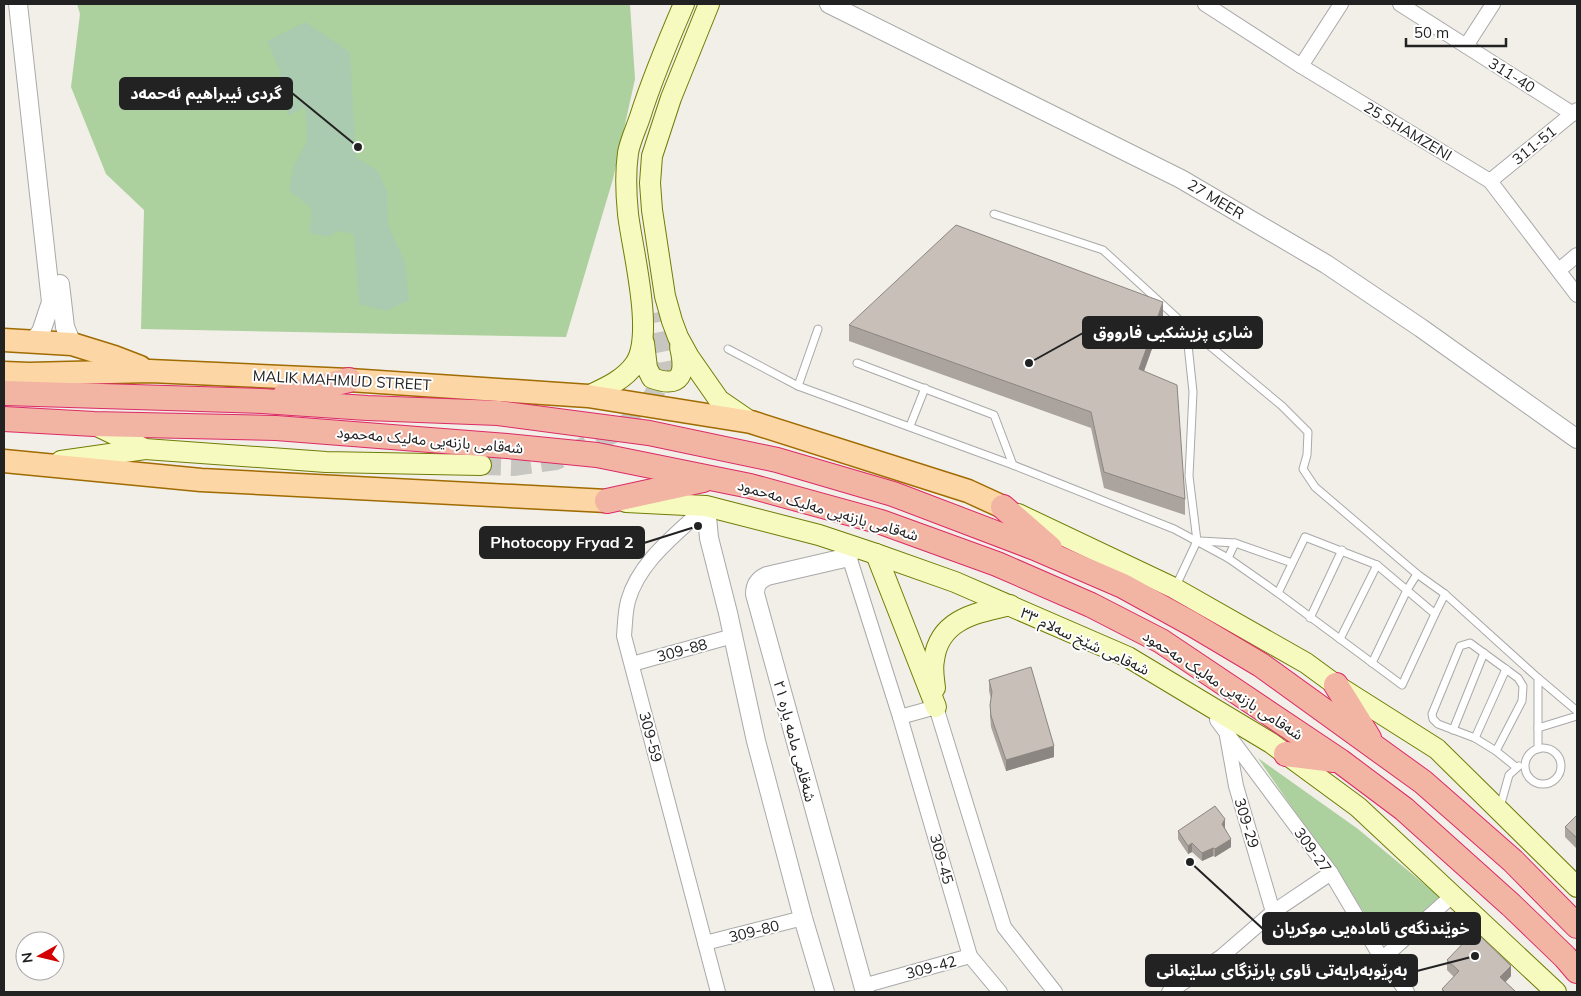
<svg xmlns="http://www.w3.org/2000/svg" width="1581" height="996" viewBox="0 0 1581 996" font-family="Mulish,'Noto Sans Arabic',sans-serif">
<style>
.forest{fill:#add19e}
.cemetery{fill:#aacbaf}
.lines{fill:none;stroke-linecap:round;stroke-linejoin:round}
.secondary-tunnel{stroke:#c8c6c1;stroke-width:20;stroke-dasharray:20 10;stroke-linecap:butt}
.service-casing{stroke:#a9a9a9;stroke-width:9}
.minor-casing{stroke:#a9a9a9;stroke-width:16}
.tertiary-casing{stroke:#a9a9a9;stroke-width:20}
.secondary-casing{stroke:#707d05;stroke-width:22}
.primary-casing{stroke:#a06b00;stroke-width:25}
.trunk-casing{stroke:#dc2a67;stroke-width:26}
.service{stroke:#fff;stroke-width:7}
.minor{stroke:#fff;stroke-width:14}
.tertiary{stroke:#fff;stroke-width:18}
.secondary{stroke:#f7fabf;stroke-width:20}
.primary{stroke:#fcd6a4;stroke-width:22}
.trunk{stroke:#f2b4a3;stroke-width:24}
.wall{fill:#aba49e}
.shaded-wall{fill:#8b8681}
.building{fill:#c7bfb8;stroke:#8b8681}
.labels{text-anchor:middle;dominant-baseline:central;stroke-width:4;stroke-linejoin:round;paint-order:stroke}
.street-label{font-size:15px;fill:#222;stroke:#fff}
.leader{fill:none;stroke:#222;stroke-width:2}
.callout-dot{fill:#222;stroke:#fff;stroke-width:2}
.callout{fill:#222;stroke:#222;stroke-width:2}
.callout-label{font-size:16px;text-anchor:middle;font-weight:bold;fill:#fff}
</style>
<rect width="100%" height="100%" fill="#f2efe9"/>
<g class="forest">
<polygon points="77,4 630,4 635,79 613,179 566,337 141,329 144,210 106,174 71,87 80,14"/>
<polygon points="1258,758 1358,829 1447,903 1385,943"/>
</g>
<polygon class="cemetery" points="305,22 350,52 356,157 378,171 387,191 388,225 405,262 409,300 386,311 359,304 354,234 338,231 328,237 310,233 311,208 289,191 294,164 307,142 305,107 289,116 279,87 280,71 267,41"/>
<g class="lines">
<polyline class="secondary-tunnel" points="481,465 513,466 556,460 614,433 642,412 654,395 664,364 654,313"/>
<g class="service-casing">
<g id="service">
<polyline points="994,214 1103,250 1186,326 1282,406 1308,432 1307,455 1303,469 1315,487 1417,574 1445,594 1538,678 1577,711"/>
<polyline points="728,349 798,386 1013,465 1174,529 1228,558 1278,593 1402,685 1435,614 1445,594"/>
<polyline points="857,363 994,415 1013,465"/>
<polyline points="798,386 818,329"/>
<polyline points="910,426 925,388"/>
<polyline points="1200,541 1235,543 1292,563"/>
<polyline points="1228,558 1235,543"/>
<polyline points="1175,588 1197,541 1189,476 1193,392 1186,326"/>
<polyline points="1278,593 1305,537 1377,565 1435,614"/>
<polyline points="1310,618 1342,550"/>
<polyline points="1340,639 1377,565"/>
<polyline points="1372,663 1407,590 1417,574"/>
<polyline points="1538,678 1538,728 1577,716"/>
<polyline points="1538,728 1538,749"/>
<polyline points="1453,730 1484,653"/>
<polyline points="1475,738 1506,669"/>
<circle cx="1543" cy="766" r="18"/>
<polyline points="1496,751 1522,701 1523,686 1518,678 1470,643 1460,646 1432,714 1433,719 1438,724 1475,738 1496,751 1516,767"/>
<polyline points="1500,807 1509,775 1519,766"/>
</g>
</g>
<g class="minor-casing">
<g id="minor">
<polyline points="1205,4 1301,66 1490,181 1577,295"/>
<polyline points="1400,4 1573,114"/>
<polyline points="1466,46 1493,4"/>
<polyline points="1301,66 1341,4"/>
<polyline points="1490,181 1577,110"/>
<polyline points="1559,270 1577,255"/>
<path d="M706,506C677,534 639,561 628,601C625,612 625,625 624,636L718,992"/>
<polyline points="846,547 900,717 970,956 1000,992"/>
<polyline points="632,664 733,636"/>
<polyline points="1218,712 1217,720 1331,873 1382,959 1407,992"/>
<polyline points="900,717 936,707 1004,927 1055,992"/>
<polyline points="1227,736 1236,786 1273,912"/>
<polyline points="705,943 803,918"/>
<polyline points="1382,959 1453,895"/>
<polyline points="863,986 970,956"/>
<polyline points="1169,992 1221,957 1273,912 1331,873"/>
</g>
</g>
<g class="tertiary-casing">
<g id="tertiary">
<polyline points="18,4 51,302 41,332 32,342"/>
<polyline points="829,4 1181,179 1326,264 1421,328 1577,439"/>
<polyline points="60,284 65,327 72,344"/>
<polyline points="706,506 709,538 728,613 756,741 803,918 825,992"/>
<path d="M849,557L767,576C758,580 755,585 755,594L865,992"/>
</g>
</g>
<g class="secondary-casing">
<g id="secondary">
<polyline points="709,4 671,98 652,156 650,183 652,210 665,296 672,321 678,337 689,357 719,400 751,422"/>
<path d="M644,343L647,368L652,378C682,389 686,373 680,347"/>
<path d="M588,396C605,388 624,380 635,364C655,335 632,249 628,214C626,194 625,174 628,153C630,141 636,129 640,117C652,79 668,41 684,4"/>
<polyline points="95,425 145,449 326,462 481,465"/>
<polyline points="61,461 145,449"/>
<polyline points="626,502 706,506 819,535 876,554 955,582 1128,657 1271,743 1358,807 1556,992"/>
<polyline points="1018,514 1174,588 1306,663 1336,685 1437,749 1577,887"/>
<polyline points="876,554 936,707"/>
<path d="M935,688C934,679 932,669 934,660C939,619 976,613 1010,605"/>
</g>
</g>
<g class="primary-casing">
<g id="primary">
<polyline points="4,340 72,344 114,357 140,367"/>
<polyline points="4,373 29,374 150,371 349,380 588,396 751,422 968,491 1003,507"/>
<polyline points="4,461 201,480 607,501"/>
</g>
</g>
<g class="trunk-casing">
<g id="trunk">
<polyline points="4,393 262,401 367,408 498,413 649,433 777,460 893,494 1035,548 1123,586 1192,624 1261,665 1423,782 1513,861 1577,926"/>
<polyline points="285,395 349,380"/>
<polyline points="4,419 94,424 276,428 507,446 597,455 750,486 881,522 997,564 1091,605 1161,641 1340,761 1404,809 1511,905 1565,957 1577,971"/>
<polyline points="607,501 703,480"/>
<polyline points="1003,507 1050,548"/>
<polyline points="1336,685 1369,738"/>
<polyline points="1286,754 1334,760"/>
</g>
</g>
<use href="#service" class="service"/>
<use href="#minor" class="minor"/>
<use href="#tertiary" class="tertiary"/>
<use href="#secondary" class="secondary"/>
<use href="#primary" class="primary"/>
<use href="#trunk" class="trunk"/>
</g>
<g class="wall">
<polygon points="1163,318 1144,371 1185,499 1185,515 1104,488 1091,428 849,341 849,325"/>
<polygon points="989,680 1054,757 1006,771 991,727 990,716 990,705 991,699 989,691"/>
<polygon points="1577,815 1577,849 1565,837 1565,827"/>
<polygon points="1225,827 1225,828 1231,847 1215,857 1213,856 1202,861 1192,852 1188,854 1178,839 1178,831"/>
<polygon points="1447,960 1511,976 1505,982 1516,992 1442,992 1442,989 1454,977 1447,970"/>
</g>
<g class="shaded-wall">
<polygon points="1163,302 1163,318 1139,385 1139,369"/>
<polygon points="1054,746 1054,757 1006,771 1006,760"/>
<polygon points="1225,819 1225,827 1222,832 1222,824"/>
<polygon points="1231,839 1231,847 1215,857 1215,849"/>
<polygon points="1192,843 1192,852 1188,854 1188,846"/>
<polygon points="1213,848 1213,856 1202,861 1202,853"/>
<polygon points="1511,966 1511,976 1500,988 1500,977"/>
</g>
<g class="building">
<polygon points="956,225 1163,302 1139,369 1177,385 1185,499 1104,472 1091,412 849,325"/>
<polygon points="1031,667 1054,746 1006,760 991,716 990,705 992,692 989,680"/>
<polygon points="1215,806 1225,819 1222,824 1231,839 1215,849 1213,848 1202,853 1192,843 1188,846 1178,831"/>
<polygon points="1577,815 1577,838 1565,827"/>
<polygon points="1475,931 1511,966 1500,977 1516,992 1445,992 1442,989 1459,971 1447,960"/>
</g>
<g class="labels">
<g class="street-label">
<text transform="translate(1512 75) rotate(32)">311-40</text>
<text transform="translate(1408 131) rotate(31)">25 SHAMZENI</text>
<text transform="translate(1534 145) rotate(-39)">311-51</text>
<text transform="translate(1216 199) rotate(31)">27 MEER</text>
<text transform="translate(342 380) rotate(3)">MALIK MAHMUD STREET</text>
<text transform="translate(430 440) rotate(5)">شەقامی بازنەیی مەلیک مەحمود</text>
<text transform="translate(828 510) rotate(16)">شەقامی بازنەیی مەلیک مەحمود</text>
<text transform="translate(1085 641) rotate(25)">شەقامی شێخ سەلام ٣٣</text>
<text transform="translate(682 650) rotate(-15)">309-88</text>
<text transform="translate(1223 685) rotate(33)">شەقامی بازنەیی مەلیک مەحمود</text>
<text transform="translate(651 737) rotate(75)">309-59</text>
<text transform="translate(795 741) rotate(75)">شەقامی مامە یارە ٢١</text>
<text transform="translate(1247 823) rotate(73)">309-29</text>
<text transform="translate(1313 850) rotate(54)">309-27</text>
<text transform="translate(942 859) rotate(74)">309-45</text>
<text transform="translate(754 931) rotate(-14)">309-80</text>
<text transform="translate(931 967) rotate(-15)">309-42</text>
</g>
</g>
<path class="leader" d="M358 147L292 93M1029 363L1083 333M698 526L644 543M1190 862L1263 929M1475 956L1417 971"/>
<g class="callout-dot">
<circle cx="358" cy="147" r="5"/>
<circle cx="1029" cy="363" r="5"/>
<circle cx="698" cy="526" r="5"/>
<circle cx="1190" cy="862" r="5"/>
<circle cx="1475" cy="956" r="5"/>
</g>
<g class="callout">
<rect x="120" y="78" width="172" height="31" rx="5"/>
<rect x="1083" y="317" width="179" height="31" rx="5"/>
<rect x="480" y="527" width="164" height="31" rx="5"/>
<rect x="1263" y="913" width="217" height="31" rx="5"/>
<rect x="1146" y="955" width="271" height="31" rx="5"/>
</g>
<g class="callout-label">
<text x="206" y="99">گردی ئیبراھیم ئەحمەد</text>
<text x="1173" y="338">شاری پزیشکیی فارووق</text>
<text x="562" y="548">Photocopy Fryad 2</text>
<text x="1371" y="934">خوێندنگەی ئامادەیی موکریان</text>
<text x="1282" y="976">بەڕێوبەرایەتی ئاوی پارێزگای سلێمانی</text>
</g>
<rect width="1581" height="996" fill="none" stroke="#222222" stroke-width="10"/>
<g transform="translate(40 956) rotate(262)"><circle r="24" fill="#ffffff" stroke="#a7a7a7"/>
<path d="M0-4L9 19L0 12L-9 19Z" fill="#d40000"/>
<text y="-8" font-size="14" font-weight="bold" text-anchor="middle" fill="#222222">N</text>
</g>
<path d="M1406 38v8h100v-8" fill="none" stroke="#222222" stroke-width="2.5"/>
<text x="1414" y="38" font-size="15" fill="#222222" stroke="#ffffff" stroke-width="4" paint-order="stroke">50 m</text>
</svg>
